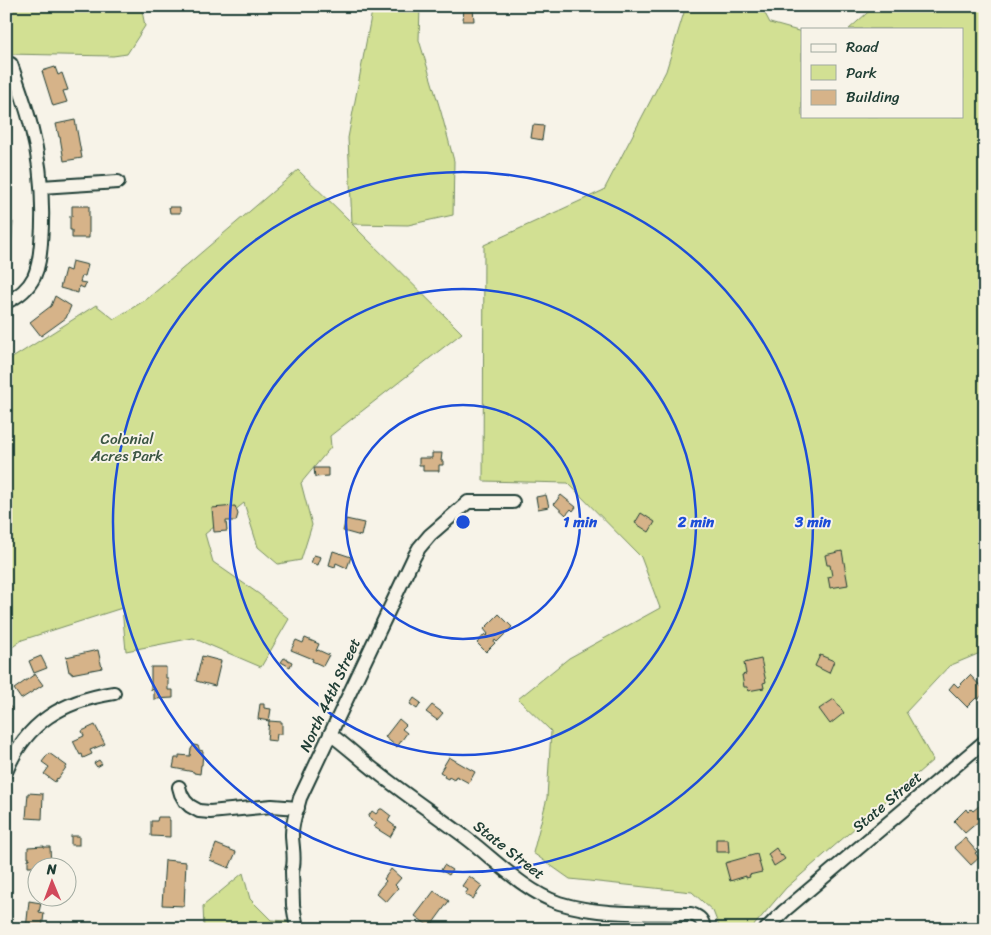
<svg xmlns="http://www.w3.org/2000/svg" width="991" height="935" viewBox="0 0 991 935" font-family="Sriracha,sans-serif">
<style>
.green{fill:#d2e093;stroke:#788e64}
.building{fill:#d6b389;stroke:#1f3d34}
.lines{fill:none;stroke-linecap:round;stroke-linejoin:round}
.minor-casing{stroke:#1f3d34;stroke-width:16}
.minor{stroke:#f7f3e8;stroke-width:12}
.ring{fill:none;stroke:#1d4ed8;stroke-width:2.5}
.labels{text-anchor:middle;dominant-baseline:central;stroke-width:4;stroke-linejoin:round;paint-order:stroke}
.park-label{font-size:15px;fill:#3a5542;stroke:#f7f3e8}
.street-label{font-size:15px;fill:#1f3d34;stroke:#f7f3e8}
.centre{fill:#1d4ed8;stroke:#f7f3e8;stroke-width:2.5}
.ring-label{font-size:15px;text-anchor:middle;font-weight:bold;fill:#1d4ed8;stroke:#f7f3e8;stroke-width:4;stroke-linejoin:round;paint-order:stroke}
</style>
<rect width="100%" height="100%" fill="#f7f3e8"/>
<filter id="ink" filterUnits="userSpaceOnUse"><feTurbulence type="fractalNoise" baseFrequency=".02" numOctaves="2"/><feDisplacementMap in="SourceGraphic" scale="10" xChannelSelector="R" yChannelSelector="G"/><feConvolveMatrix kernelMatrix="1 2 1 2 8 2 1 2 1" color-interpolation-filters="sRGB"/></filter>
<g filter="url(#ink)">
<g class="green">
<polygon points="6,6 141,6 145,26 127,54 113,56 6,54"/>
<polygon points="371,6 420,6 419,40 441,112 454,161 453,215 408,225 352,224 462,333 330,436 331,447 301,483 312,525 301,560 278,564 258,547 244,503 205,534 213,562 259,594 289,619 261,667 193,638 126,651 122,608 22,640 6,652 6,362 96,305 114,319 147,299 298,170 352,223 348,138 372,11"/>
<polygon points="686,6 761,6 770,23 802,32 802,116 962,116 962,29 849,29 875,6 985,6 985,651 949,666 906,712 933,760 786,888 751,929 720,929 713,911 692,892 570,879 533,853 547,798 551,731 518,699 569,658 660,608 641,557 568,483 483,481 484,245 604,190 666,71"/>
<polygon points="243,873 250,899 271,920 289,921 291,929 204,929 203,906"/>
</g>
<g class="building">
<polygon points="464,6 477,6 473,7 474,21 463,21"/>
<polygon points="55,67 58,75 62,73 68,90 63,91 67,102 53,106 42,71"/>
<polygon points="75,120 82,158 64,161 60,137 59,137 56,124"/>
<polygon points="533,125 544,126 542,140 531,138"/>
<polygon points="10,168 11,206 6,207 6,169"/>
<polygon points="72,206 89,206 89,238 72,238 72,230 70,230 70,216 72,216"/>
<polygon points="169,207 180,207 180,213 170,213"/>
<polygon points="6,222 13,222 11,249 6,248"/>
<polygon points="72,261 88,265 85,276 82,276 80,282 86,283 84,288 79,286 78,293 60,288 65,269 70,271"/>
<polygon points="55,296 71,306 66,318 41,336 30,322 51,306"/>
<polygon points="432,453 442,453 441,461 443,461 443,465 439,465 439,471 423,471 423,465 419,465 419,458 432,458"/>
<polygon points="314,468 328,468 328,476 315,477"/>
<polygon points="546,495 549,507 538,509 536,497"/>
<polygon points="561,495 576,507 573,511 571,509 566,515 554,504"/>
<polygon points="235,506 238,514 236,521 226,521 227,531 214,532 212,508"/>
<polygon points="641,513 655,522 649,532 635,523"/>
<polygon points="346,519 364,523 361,536 343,531"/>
<polygon points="333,551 351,557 347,568 336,563 335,567 329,565"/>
<polygon points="842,551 848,585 830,588 828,577 832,576 830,565 827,565 825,555"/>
<polygon points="314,555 321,557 318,565 311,563"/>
<polygon points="499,614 512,627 497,642 495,640 494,642 495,643 486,652 477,643 485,634 486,636 488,634 484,629"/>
<polygon points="305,638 319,644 316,651 317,651 318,650 329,655 323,666 312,661 313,659 291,650 296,640 303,643"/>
<polygon points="98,650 102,668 71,674 71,672 69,672 66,657"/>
<polygon points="820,655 834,661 829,673 815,666"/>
<polygon points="41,656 47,668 34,673 29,661"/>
<polygon points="202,656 221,661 215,686 196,681"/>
<polygon points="284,658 292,662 290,667 281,662"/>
<polygon points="761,659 766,682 763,683 764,688 748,691 747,687 744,687 742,675 746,674 744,663"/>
<polygon points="151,667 166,667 166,678 168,678 168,690 173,690 173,698 154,699 154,689 151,690"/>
<polygon points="35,674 43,685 21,699 14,689"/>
<polygon points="970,675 985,691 978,700 976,698 967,707 949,689 954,683 958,687"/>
<polygon points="414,698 421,703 417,709 410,704"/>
<polygon points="834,699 844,713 830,724 819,709"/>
<polygon points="6,704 12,708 6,715"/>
<polygon points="260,704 264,704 264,708 271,709 269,721 258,719"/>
<polygon points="432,705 443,713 437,720 426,712"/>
<polygon points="399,719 406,725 402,729 407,733 397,747 385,737"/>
<polygon points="269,721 282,722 282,734 277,734 276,741 267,740"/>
<polygon points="95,725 105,744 90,750 92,754 83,758 82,754 80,755 73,741 84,736 82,731"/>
<polygon points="194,745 198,746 199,748 199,750 203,751 202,765 201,765 200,774 194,773 194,772 173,768 175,758 179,758 179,755 190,756 191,749"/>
<polygon points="49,753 67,766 58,779 57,778 55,782 44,774 49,767 42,762"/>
<polygon points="449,757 475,772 469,783 456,776 454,780 449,777 448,779 444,777 445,775 440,772"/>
<polygon points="99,760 102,764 97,767 94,763"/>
<polygon points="28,793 43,794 42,819 26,818"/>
<polygon points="984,802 985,816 965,833 954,821 966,809 968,812 971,809 973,811"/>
<polygon points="380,809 382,809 391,816 388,821 396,827 390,837 374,827 377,823 368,817 372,811 376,814"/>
<polygon points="158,817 169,817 169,820 170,820 170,837 151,836 151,821 157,821"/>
<rect x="71" y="836" width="8" height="9"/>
<polygon points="965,838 977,852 975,853 979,858 971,865 954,847"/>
<polygon points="716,839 728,839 729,852 716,852"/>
<polygon points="216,844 236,852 229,868 210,860"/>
<polygon points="44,846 44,847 50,847 51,867 28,867 28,859 30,859 30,858 28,858 28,847"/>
<polygon points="776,848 781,856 782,855 785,859 774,866 768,854"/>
<polygon points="757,854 762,872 749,875 750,877 746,878 746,876 730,881 725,863"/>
<polygon points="165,860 186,862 184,906 162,905"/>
<polygon points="444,865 452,870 449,875 441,870"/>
<polygon points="391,869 401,878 395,885 398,888 386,902 376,893 386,881 384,879"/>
<polygon points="469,876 482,886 473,899 465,894 468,890 462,886"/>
<polygon points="434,891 449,901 430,927 415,916"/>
<polygon points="29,901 41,903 39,912 44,913 42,929 26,929"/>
</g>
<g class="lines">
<g class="minor-casing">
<g id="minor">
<polyline points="41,187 118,182"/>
<path d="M6,302C18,297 28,289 34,277C39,266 40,255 41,243C44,205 41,164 31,126C26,105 18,85 11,64"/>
<path d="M330,734C347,746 361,760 377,772C407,796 439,817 469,840C496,861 526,892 559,903C601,916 648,913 691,914C700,917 703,920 704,929"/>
<path d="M6,772C26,722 63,701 114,693"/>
<polyline points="179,787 181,794 185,801 190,806 199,811 210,812 272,806 298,808"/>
<path d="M297,929L293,905L292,871C296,860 292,846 292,834C292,822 297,810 300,798L414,557L419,548L430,535L468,502H513"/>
<polyline points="766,929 784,911 985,741"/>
</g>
</g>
<use href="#minor" class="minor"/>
</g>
</g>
<g class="ring">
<circle cx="463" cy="522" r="117"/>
<circle cx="463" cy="522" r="233"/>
<circle cx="463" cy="522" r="350"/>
</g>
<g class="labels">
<g class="park-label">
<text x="127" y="439">Colonial<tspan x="127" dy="17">Acres Park</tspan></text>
</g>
<g class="street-label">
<text transform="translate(330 695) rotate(-65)">North 44th Street</text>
<text transform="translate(887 802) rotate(-40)">State Street</text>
<text transform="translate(509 850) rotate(38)">State Street</text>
</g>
</g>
<circle cx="463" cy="522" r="8" class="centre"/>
<g class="ring-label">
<text x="580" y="527">1 min</text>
<text x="696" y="527">2 min</text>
<text x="813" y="527">3 min</text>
</g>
<rect width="991" height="935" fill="none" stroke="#f7f3e8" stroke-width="25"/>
<rect x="12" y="12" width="966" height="910" fill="none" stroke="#1f3d34" stroke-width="2" filter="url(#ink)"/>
<rect x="801" y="28" width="162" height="90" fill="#f7f3e8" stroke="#a1aaa0"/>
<rect x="811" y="44" width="25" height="8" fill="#f7f3e8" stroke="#a1aaa0"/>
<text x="846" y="52" font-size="15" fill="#1f3d34">Road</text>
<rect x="811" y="65" width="25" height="15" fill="#d2e093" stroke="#a1aaa0"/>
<text x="846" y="78" font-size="15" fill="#1f3d34">Park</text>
<rect x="811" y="90" width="25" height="15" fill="#d6b389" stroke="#a1aaa0"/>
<text x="846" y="102" font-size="15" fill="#1f3d34">Building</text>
<g transform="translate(52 882) rotate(359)"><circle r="24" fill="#f7f3e8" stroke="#a1aaa0"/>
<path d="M0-4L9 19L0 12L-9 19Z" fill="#d1495b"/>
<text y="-8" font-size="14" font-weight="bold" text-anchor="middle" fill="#1f3d34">N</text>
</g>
</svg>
